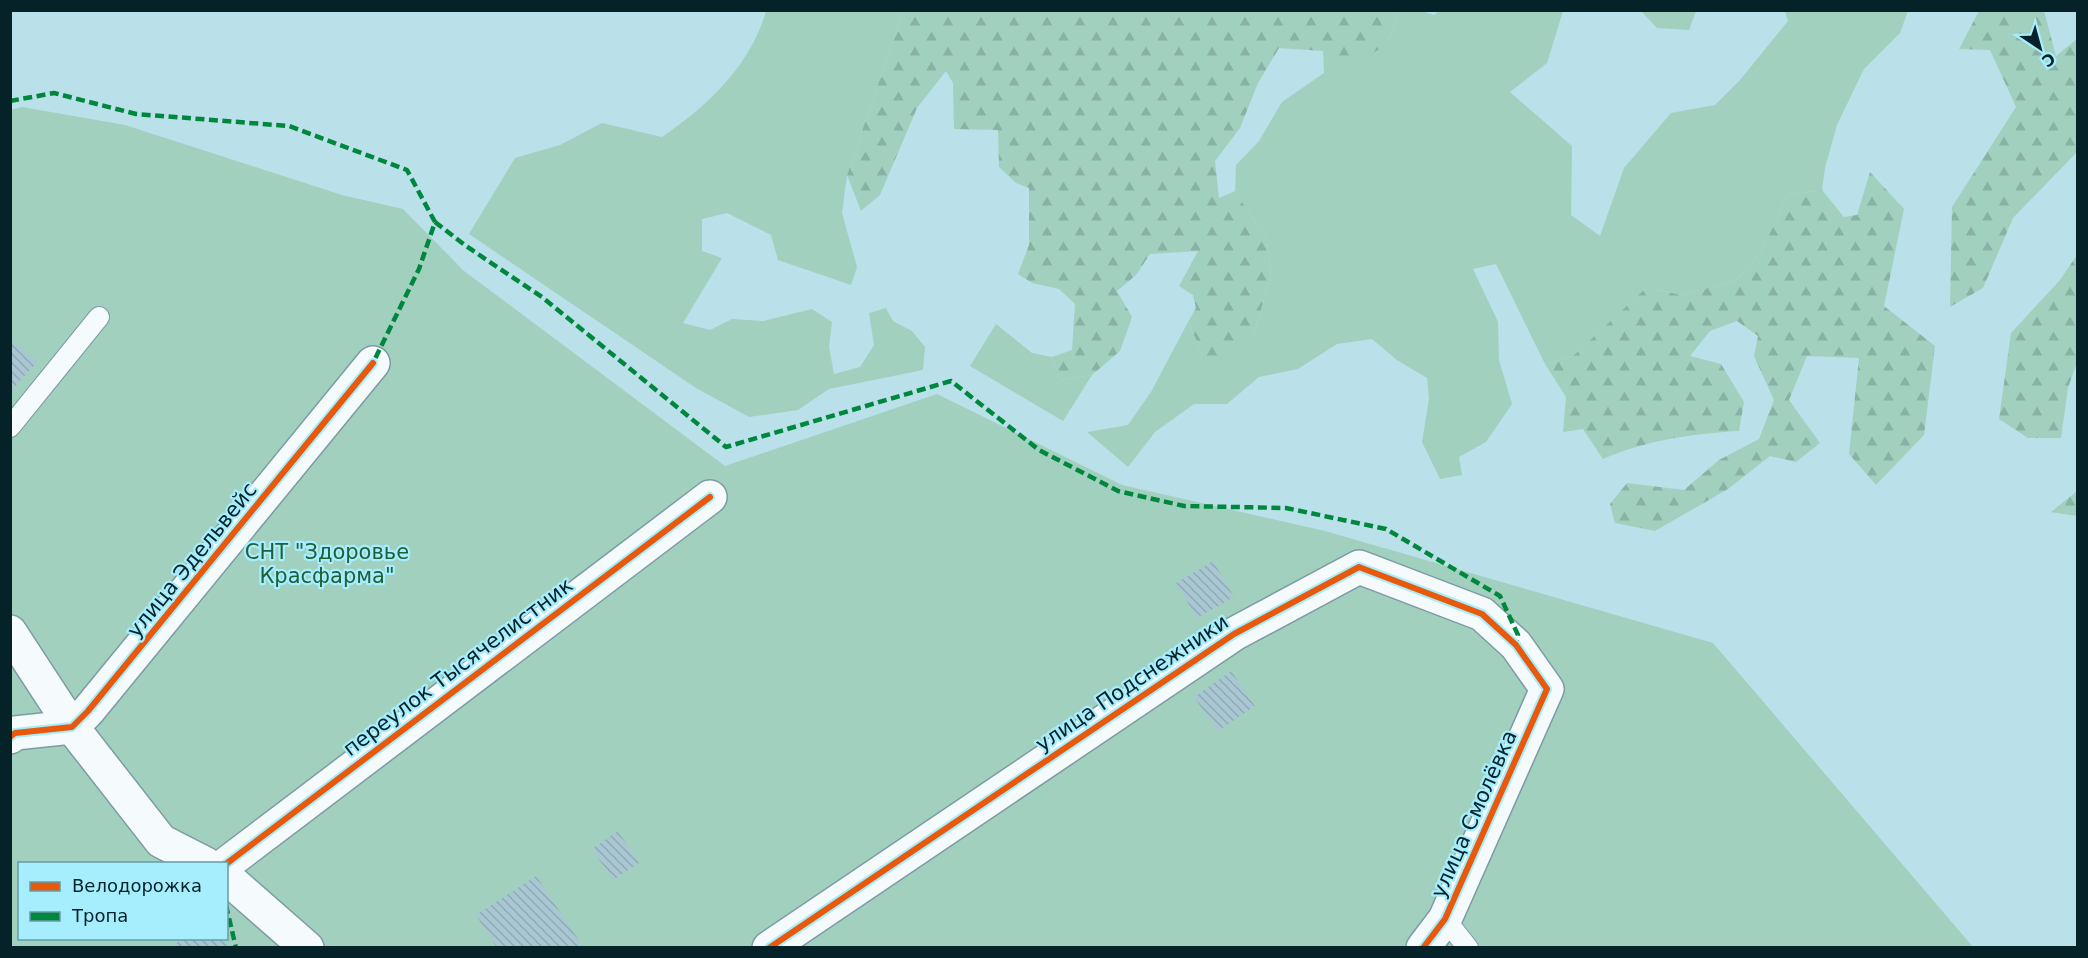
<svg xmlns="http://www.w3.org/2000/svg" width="2088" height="958" viewBox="0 0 2088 958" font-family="'DejaVu Sans',sans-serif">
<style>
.green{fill:#a1d0bf;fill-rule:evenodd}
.forest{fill:url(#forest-firs)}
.building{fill:url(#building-back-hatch)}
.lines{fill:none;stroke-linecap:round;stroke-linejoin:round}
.lane-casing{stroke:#7d9ba2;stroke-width:22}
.street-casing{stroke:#7d9ba2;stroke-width:36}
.lane{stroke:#f5fafc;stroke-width:20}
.street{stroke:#f5fafc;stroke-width:33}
.quiet{stroke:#00873e;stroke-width:4.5;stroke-dasharray:9 4.5;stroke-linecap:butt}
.cycleway-casing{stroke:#a6edfd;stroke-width:10}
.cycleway{stroke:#e8590c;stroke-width:6}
.labels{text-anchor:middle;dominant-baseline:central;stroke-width:4.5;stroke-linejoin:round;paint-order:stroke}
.park-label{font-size:21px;fill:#1f6038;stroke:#a6edfd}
.street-label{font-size:21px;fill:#042227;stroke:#a6edfd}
</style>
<defs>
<pattern id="forest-firs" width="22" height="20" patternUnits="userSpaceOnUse" patternTransform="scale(1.5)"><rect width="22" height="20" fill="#a1d0bf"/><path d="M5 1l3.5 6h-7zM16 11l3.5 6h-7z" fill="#89b2a4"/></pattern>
<pattern id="building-back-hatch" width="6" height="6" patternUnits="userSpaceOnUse" patternTransform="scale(1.5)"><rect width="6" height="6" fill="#a8c7d2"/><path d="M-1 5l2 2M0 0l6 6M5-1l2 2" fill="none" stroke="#8fabb4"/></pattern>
</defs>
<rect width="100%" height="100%" fill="#bae0e9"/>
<g class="green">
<polygon points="1441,10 1563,11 1547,63 1510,92 1572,146 1571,215 1600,236 1624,168 1671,113 1715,105 1740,80 1788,21 1785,11 1908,11 1900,33 1864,69 1837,125 1825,168 1822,190 1788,195 1761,252 1735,281 1681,295 1647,287 1573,356 1545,364 1496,264 1473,269 1498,322 1499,360 1512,404 1486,442 1459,457 1462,475 1440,479 1422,442 1429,399 1427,378 1397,360 1372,339 1337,344 1298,369 1259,377 1227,404 1194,404 1155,432 1128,467 1087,432 1128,425 1151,392 1188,322 1203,355 1253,337 1271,276 1267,240 1235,191 1236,165 1259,141 1282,102 1324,73 1323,51 1386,45 1400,11 1421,11 1434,15"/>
<path d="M766,11H903L847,175L842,213L857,267L851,285L778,260L771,235L727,213L702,219V251L722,258L683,323L710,330L732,319L763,321L812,309L832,322L829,347L834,374L860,367L874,345L869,313L886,308L893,321L912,331L925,347L923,370L829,389L798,410L749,417L696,388L469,234L515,158L560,145L602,123L662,137C707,107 751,65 766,11Z"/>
<polygon points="1641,11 1696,11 1689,30 1657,28"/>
<path d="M22,107L125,125L342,195L403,209L464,271L725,466L937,394L1122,485L1325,531L1713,643L1973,947L11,948L10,110ZM20,864H226V938H20Z"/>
<polygon points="996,324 1032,353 1052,357 1060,380 1092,375 1063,421 970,366"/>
</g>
<g class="forest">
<polygon points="903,11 903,10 1400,11 1386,45 1345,70 1323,51 1279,48 1258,83 1240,128 1215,161 1219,198 1235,191 1267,240 1271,276 1253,337 1217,363 1203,355 1188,322 1196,308 1193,295 1179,286 1198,251 1150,254 1136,275 1117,291 1132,317 1120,351 1092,375 1060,380 1052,357 1072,350 1075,304 1059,289 1032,283 1018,274 1029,245 1029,188 1016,183 999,167 998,130 954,129 953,83 946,71 917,108 880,195 861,211 847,175"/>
<polygon points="1979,11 2044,11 2056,56 2077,39 2077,152 2013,218 1983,288 1950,307 1952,207 2016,107 1990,50 1959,49"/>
<path d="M1870,172L1904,209L1884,306L1935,346L1924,435L1876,485L1849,454L1859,358L1807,356L1789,400L1820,443L1796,462L1770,456L1728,489L1655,531L1615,523L1610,504L1627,483L1684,490L1719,460L1759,439L1774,400L1754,356L1758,336L1737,321L1710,331L1690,356L1721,364L1744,402L1739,431C1691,434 1647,440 1603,459L1583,429L1563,432L1566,397L1545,364L1573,356L1647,287L1681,295L1735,281L1761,252L1788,195L1822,190L1844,217L1857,215Z"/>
<polygon points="2077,255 2077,362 2068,388 2061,438 2028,438 1999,419 2011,333 2060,280"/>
<polygon points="2077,491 2077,516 2051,512"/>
</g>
<g class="building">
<polygon points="10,339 37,362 10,392"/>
<polygon points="1213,561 1234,597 1197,618 1176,583"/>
<polygon points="1231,671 1255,706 1218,731 1194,697"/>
<polygon points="618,831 639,863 613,880 592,849"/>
<polygon points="536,876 584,948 497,948 476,915"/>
<polygon points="182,938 221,938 229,948 172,948"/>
</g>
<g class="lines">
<g class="lane-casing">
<g id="lane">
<polyline points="10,427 99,317"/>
<polyline points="1445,919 1468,948"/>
</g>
</g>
<g class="street-casing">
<g id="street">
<polyline points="10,632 72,727 161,841 206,864"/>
<polyline points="10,737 15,733 72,727 88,711 373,363"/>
<polyline points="226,864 710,497"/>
<polyline points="226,877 307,948"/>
<polyline points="769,948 1234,634 1359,567 1482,614 1516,645 1547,689 1445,919 1423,948"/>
</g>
</g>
<use href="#lane" class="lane"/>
<use href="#street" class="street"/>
<g class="quiet">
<polyline points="10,101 54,93 136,114 289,126 407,170 435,222 419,269 373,363"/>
<polyline points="435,222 466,246 542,297 726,447 951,381 1039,450 1118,491 1184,506 1286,508 1386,529 1500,596 1518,635 1516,645"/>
<polyline points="226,905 236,948"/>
</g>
<g class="cycleway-casing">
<g id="cycleway">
<polyline points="10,737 15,733 72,727 88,711 373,363"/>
<polyline points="226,864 710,497"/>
<polyline points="769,948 1234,634 1359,567 1482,614 1516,645 1547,689 1445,919 1423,948"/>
</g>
</g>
<use href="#cycleway" class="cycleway"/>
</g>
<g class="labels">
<g class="park-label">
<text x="327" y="552">СНТ "Здоровье<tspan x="327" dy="24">Красфарма"</tspan></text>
</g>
<g class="street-label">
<text transform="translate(192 560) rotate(-51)">улица Эдельвейс</text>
<text transform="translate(458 667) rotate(-37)">переулок Тысячелистник</text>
<text transform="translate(1132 683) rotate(-34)">улица Подснежники</text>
<text transform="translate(1474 814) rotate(-66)">улица Смолёвка</text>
</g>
</g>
<rect width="2088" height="958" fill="none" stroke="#042227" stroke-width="24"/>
<rect x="18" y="862" width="210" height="78" fill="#a6edfd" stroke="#659ca7" stroke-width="1.5"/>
<rect x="30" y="882" width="30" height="9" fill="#e8590c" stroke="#659ca7" stroke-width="1.5"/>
<text x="72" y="892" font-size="18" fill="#042227">Велодорожка</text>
<rect x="30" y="912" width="30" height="9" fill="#00873e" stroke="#659ca7" stroke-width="1.5"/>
<text x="72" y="922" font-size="18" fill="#042227">Тропа</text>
<g transform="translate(2040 48) rotate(144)" stroke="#a6edfd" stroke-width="4.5" paint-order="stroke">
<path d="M0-4.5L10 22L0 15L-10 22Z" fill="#042227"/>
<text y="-9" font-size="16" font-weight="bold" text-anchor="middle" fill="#042227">С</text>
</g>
</svg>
